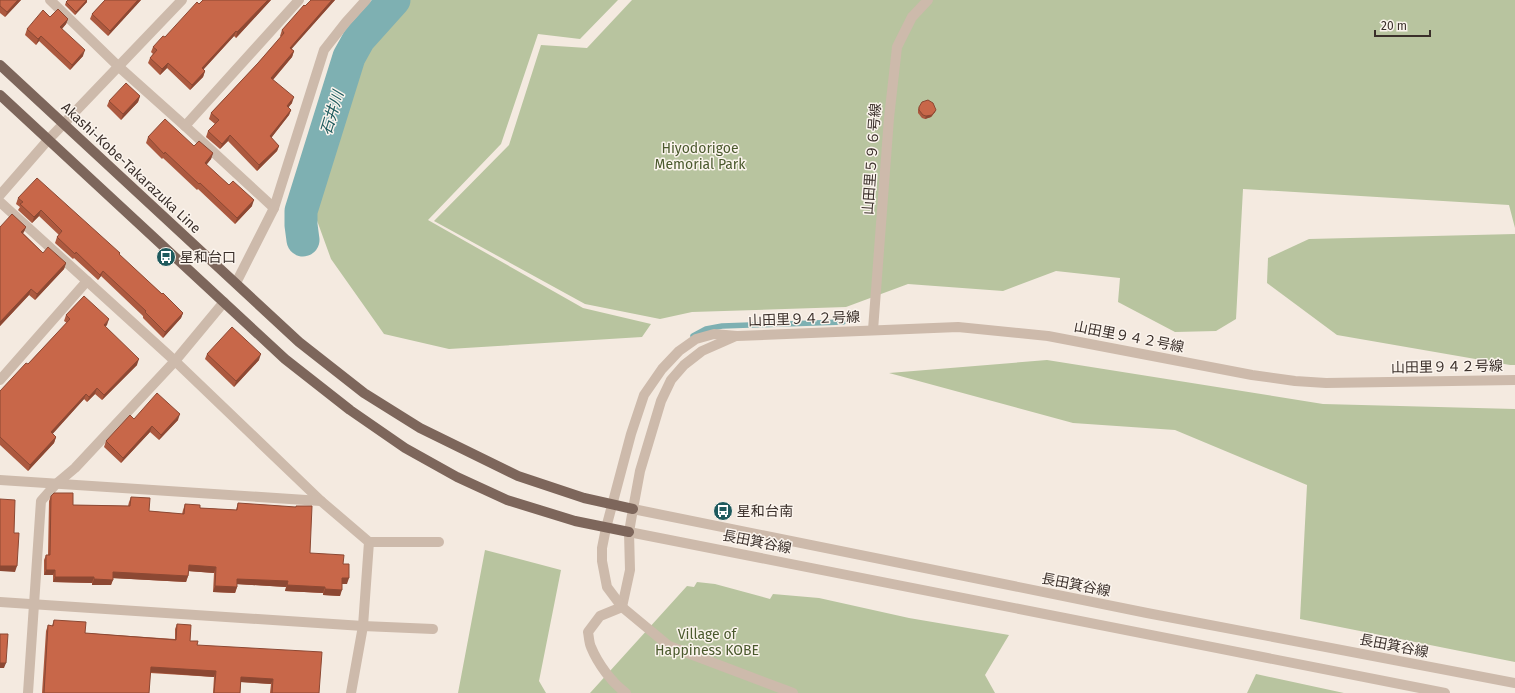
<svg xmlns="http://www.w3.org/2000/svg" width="1515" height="693" viewBox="0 0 1515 693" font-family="'Fira Sans','Noto Sans JP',sans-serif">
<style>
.green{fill:#b8c49f}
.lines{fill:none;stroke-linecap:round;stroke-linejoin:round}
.stream{stroke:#7eb0b2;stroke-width:5.5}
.river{stroke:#7eb0b2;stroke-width:33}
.minor{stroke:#cdbaab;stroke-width:10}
.major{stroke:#7d665b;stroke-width:10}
.wall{fill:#ac593f}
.shaded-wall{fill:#8c4833}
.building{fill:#c86749;stroke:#8c4833}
.labels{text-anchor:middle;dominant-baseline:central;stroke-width:3;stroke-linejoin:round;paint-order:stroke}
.park-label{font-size:14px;fill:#4a592d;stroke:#fbf4ed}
.street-label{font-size:14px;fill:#3a2f2a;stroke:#fbf4ed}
.poi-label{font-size:14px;fill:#3a2f2a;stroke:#fbf4ed;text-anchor:start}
.water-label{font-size:15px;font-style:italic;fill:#1e5a5d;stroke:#fbf4ed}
</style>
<rect width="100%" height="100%" fill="#f4eae0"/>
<g class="green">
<polygon points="401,0 618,0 580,39 538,34 501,144 428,220 583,308 651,324 642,337 449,349 384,334 331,259 315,215 358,48"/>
<polygon points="632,0 1515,0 1515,228 1509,205 1243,189 1236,319 1216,331 1175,332 1118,302 1120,278 1056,271 1003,291 908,284 846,307 692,312 660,319 585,304 434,221 509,145 541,45 587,48"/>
<polygon points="1515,234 1515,365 1510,365 1337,335 1267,283 1268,258 1309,239"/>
<polygon points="1047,360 1323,404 1515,409 1515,662 1300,619 1307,485 1175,430 1073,423 889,373"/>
<polygon points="485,550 561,570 539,681 546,693 458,693"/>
<polygon points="697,582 715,584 770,599 773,594 819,598 909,618 1009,635 985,675 995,693 590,693 687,586 694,587"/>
<polygon points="1256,674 1344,693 1247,693"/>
</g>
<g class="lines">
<polyline class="stream" points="693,336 706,329 722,326 843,322"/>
<polyline class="river" points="303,240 301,225 301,211 349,57 359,39 394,0"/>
<g class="minor">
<polyline points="50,0 119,67 185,126 274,208"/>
<polyline points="185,126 299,0"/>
<polyline points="0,195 48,140 182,0"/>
<polyline points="0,202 175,361 321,501 369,542 363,626 351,693"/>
<polyline points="236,283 274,208 324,50 346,22 366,0"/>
<polyline points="873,330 889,118 897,47 912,17 928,0"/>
<polyline points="0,380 87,281"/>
<polyline points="0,480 321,501"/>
<polyline points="633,509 1147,613 1515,683"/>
<polyline points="629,532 1445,693"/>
<polyline points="369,542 439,542"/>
<polyline points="0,602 363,626 433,629"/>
<polyline points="622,607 630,570 629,532 633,509 640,471 661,401 671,380 684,365 702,351 736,336"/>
<path d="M622,607L600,616L588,632C589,637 589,643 591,647C598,664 612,683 626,693"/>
<polyline points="28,693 41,501 56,484 75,468 175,361 224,302"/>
<polyline points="793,693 669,646 622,607 607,587 602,561 602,548 606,528 631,434 644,395 662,369 679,351 696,339 714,334 737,336 958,327 1048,336 1252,375 1295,381 1326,383 1515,380"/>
</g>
<g class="major">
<polyline points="0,65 299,342 364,393 420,428 518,476 584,498 633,509"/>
<polyline points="0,95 285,359 350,410 405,448 457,477 507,500 575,521 629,532"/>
</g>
</g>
<g class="wall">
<polygon points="0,0 21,0 5,17 0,13"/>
<polygon points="68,0 87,0 87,2 75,15 65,5 66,2"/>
<polygon points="105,0 141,0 108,36 90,19 92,14"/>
<polygon points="203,0 271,0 236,38 234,36 203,70 205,71 203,77 190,90 167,68 160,75 148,63 150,58 153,54 151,52 153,47 165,37"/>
<polygon points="311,0 335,0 291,49 294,51 292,57 273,80 292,103 288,107 291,110 289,115 271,138 279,146 277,151 257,171 228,141 220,149 206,137 208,131 215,124 209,119 211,113 258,63 281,37 280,36 282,30"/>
<polygon points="50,17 68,19 66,24 62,29 83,56 70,70 39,41 36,45 25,35 27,29"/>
<polygon points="140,96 138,102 121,120 107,106 109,101"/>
<polygon points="919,107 935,112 931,117 925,119 922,118 918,113 918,110"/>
<polygon points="148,137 194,146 213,153 211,159 206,165 252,206 235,224 198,189 197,190 163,158 162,159 146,143"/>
<polygon points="18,198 120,253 119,255 162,294 183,313 181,318 163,338 143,318 143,316 101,276 98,280 74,258 73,259 55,243 57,237 59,235 39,216 32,223 18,210 20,207 16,204"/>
<polygon points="0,227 26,227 23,233 43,253 66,263 64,269 35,300 29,295 0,326"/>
<polygon points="66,315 107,325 105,326 137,365 102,400 95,394 87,402 84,399 52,434 56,437 54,443 28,471 0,445 0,391 28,364 67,323 64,321"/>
<polygon points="207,354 259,360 234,387 205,359"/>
<polygon points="134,419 178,420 159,440 150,432 121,463 104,447 106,441"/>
<polygon points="51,496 73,505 128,506 129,502 131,497 149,511 182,514 183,510 185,504 200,508 236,510 238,503 310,553 343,564 347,584 342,584 340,596 323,595 323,593 285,591 286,587 237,584 237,587 235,593 213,592 214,573 189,571 188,576 186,582 113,578 111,585 92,585 92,583 53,582 53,575 44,575 44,560 46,555 48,555 49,501"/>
<polygon points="54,620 85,633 175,639 175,629 177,624 190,641 197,645 319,693 270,693 271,684 241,682 240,693 213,693 214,677 150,673 149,693 42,693 46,631 48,625 52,626"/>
</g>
<g class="shaded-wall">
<polygon points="18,0 21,0 5,17 7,12"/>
<polygon points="87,0 87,2 75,15 76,12"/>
<polygon points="138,0 141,0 108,36 110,31"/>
<polygon points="268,0 271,0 236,38 237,32"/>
<polygon points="332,0 335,0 288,53 290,48"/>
<polygon points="68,19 66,24 58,33 60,27"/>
<polygon points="236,31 234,36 200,73 202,68"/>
<polygon points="41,36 39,41 36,45 38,39"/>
<polygon points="85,50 83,56 70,70 72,65"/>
<polygon points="294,51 292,57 269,84 271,78"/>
<polygon points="168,63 167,68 160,75 162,69"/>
<polygon points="205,71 203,77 190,90 192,85"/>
<polygon points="140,96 138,102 121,120 123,114"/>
<polygon points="294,97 292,103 285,112 287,106"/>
<polygon points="291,110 289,115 268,142 270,136"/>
<polygon points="936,110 935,112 931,117 925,119 926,116"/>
<polygon points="230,135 228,141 220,149 222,144"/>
<polygon points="279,146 277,151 257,171 259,165"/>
<polygon points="213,153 211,159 203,169 205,163"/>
<polygon points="254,200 252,206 235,224 237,218"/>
<polygon points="41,210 39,216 32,223 34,217"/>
<polygon points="26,227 24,232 19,237 21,232"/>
<polygon points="66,263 64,269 35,300 37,294"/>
<polygon points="103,271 101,276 98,280 100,275"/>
<polygon points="31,289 29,295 0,326 0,322"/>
<polygon points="183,313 181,318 163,338 165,332"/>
<polygon points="109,319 107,325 102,330 104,325"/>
<polygon points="261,354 259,360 234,387 236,381"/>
<polygon points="139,359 137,365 102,400 104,395"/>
<polygon points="97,388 95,394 87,402 89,397"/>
<polygon points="86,394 84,399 49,438 51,432"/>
<polygon points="180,414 178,420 159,440 161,435"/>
<polygon points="152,426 150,432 121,463 123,458"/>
<polygon points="56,437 54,443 28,471 30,465"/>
<polygon points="189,565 216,567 214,573 187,571"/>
<polygon points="0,566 17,566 15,572 0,571"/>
<polygon points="46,570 55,570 53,575 44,575"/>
<polygon points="113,572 188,576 186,582 111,578"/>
<polygon points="55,577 94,577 92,583 53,582"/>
<polygon points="342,578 349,578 347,584 340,584"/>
<polygon points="94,579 113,580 111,585 92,585"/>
<polygon points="237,579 288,581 286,587 235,584"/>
<polygon points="287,585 325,587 323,593 285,591"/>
<polygon points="215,586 237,587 235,593 213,592"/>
<polygon points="325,589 342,590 340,596 323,595"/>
<polygon points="0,663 6,663 4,668 0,668"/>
<polygon points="151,667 216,671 214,677 149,672"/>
<polygon points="241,677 273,679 271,684 240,682"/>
</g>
<g class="building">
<polygon points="0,0 18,0 7,12 0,6"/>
<polygon points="68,0 87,0 76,12 66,2"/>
<polygon points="105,0 138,0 110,31 92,14"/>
<polygon points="203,0 268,0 237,32 236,31 202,68 205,71 192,85 168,63 162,69 150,58 157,50 153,47 163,36 165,37 197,2 199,4"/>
<polygon points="311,0 332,0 290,48 294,51 271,78 294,97 287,106 291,110 270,136 279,146 259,165 230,135 222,144 208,131 219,120 211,113 258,63 284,33 282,30 304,5 305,6"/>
<polygon points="58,9 68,19 60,27 85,50 72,65 41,36 38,39 27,29 43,10 50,17"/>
<polygon points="126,83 140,96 123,114 109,101"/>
<polygon points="928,100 933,103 936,110 932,115 926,116 923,115 919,110 919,107 922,102"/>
<polygon points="165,119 194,146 199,141 213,153 205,163 229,185 233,181 254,200 237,218 200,183 199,184 165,152 164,154 148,137"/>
<polygon points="37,178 120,253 119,254 162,294 163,293 183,313 165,332 145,312 146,311 103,271 100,275 76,252 75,254 57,237 62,231 41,210 34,217 20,204 23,202 18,198"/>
<polygon points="12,214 26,227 21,232 43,253 48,247 66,263 37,294 31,289 0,322 0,227"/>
<polygon points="84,296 109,319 104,325 139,359 104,395 97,388 89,397 86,394 51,432 56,437 30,465 0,437 0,391 26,363 28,364 70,319 66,315"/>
<polygon points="232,327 261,354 236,381 207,354"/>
<polygon points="157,393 180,414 161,435 152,426 123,458 106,441 130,415 134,419"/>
<polygon points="54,493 73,493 73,505 130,506 131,497 150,498 149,511 184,514 185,504 200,505 200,508 237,510 238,503 296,507 296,506 312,506 310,553 344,555 343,564 349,564 349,578 342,578 342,590 325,589 325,587 287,585 288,581 237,579 237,587 215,586 216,567 189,565 188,576 113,572 113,580 94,579 94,577 55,577 55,570 46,570 46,555 50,555 51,496"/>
<polygon points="0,499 15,500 14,533 19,533 17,566 0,566"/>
<polygon points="54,620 86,622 85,633 176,640 177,624 191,625 190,641 198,641 197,645 322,652 319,693 272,693 273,679 241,677 240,693 214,693 216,671 151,667 149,693 44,693 48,625 53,626"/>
<polygon points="0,634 8,634 6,663 0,663"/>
</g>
<defs>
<g id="bus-disc" transform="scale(1)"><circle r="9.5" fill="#1e5a5d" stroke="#fbf4ed"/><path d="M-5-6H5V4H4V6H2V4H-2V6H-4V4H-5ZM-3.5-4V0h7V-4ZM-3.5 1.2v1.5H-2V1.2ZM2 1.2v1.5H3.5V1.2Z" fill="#fff"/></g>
</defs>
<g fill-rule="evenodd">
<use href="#bus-disc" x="166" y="257"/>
<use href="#bus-disc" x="723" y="511"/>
</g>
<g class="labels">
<g class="park-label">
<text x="700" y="148">Hiyodorigoe<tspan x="700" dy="16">Memorial Park</tspan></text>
<text x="707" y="634">Village of<tspan x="707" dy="16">Happiness KOBE</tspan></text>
</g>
<g class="street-label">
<text transform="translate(872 159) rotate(-86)">山田里５９６号線</text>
<text transform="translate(131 168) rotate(43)">Akashi-Kobe-Takarazuka Line</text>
<text transform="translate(804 319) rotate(-2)">山田里９４２号線</text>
<text transform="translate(1129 337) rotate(11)">山田里９４２号線</text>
<text transform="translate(1447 367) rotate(-1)">山田里９４２号線</text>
<text transform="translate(757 542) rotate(11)">長田箕谷線</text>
<text transform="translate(1076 585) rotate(11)">長田箕谷線</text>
<text transform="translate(1394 646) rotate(11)">長田箕谷線</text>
</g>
<g class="poi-label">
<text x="180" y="257">星和台口</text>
<text x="737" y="511">星和台南</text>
</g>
<g class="water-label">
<text transform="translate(332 113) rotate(-73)">石井川</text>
</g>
</g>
<path d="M1375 30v6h55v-6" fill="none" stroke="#3a2f2a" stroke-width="2"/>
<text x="1381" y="30" font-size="12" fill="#3a2f2a" stroke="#fbf4ed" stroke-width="3" paint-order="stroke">20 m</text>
</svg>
